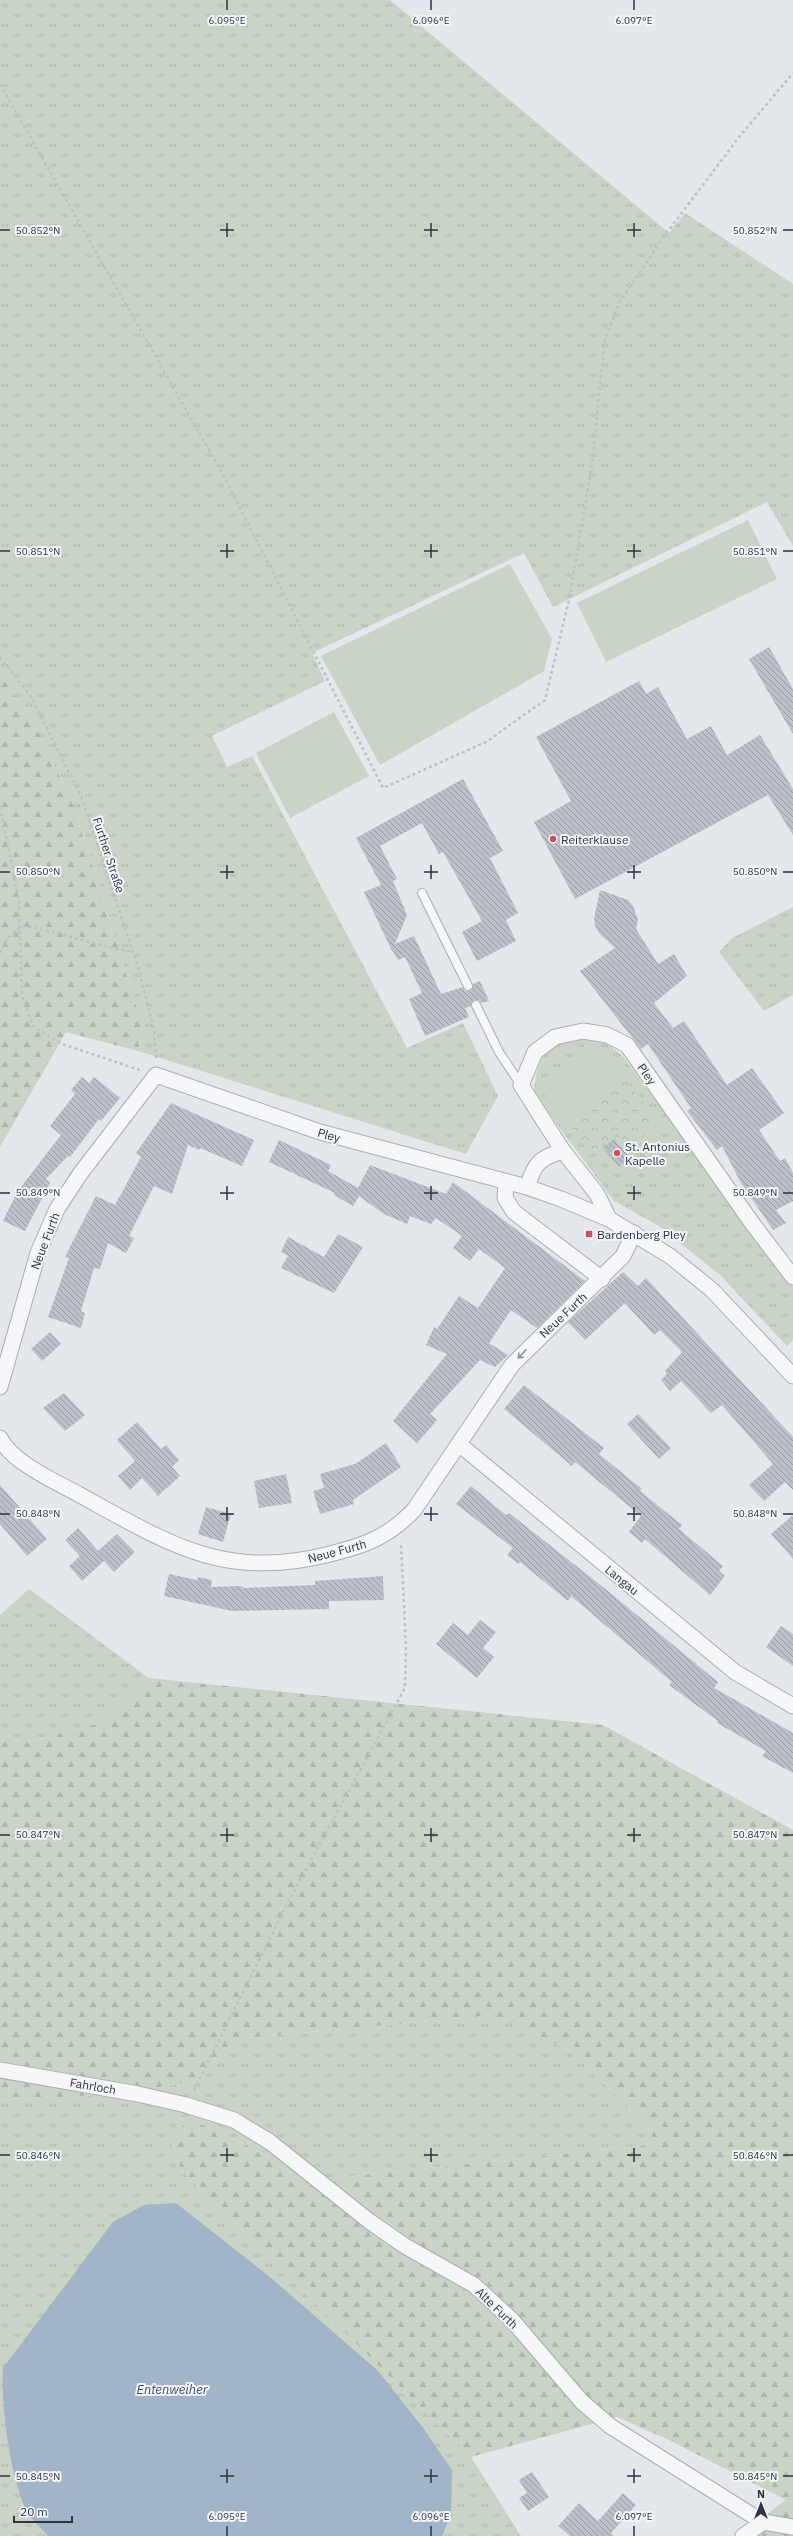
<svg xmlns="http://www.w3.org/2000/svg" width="793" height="2536" viewBox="0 0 793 2536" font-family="'IBM Plex Sans',sans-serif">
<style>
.grass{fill:url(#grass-tufts)}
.forest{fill:url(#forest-firs)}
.park{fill:url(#park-crowns)}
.garden{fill:#c9d4c6}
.water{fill:#a2b4c8}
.building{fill:url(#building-back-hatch)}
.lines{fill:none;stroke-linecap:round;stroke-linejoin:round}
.lane-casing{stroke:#a9aeb5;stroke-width:10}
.street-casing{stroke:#a9aeb5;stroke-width:17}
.path{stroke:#bec0c6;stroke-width:2.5;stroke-dasharray:3 3;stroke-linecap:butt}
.lane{stroke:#f7f7f9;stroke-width:8}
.street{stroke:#f7f7f9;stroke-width:15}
.oneway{stroke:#92969e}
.ticks{fill:none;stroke:#2d3442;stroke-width:1.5}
.poi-dot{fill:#c55463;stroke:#f4f5f8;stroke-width:1.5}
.labels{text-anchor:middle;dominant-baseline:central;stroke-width:4;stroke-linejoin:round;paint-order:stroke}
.poi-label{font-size:12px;fill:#2d3442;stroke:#f4f5f8;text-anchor:start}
.street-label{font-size:12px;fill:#2d3442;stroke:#f4f5f8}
.water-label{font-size:13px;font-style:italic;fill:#3a5273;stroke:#f4f5f8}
.ticks-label{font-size:10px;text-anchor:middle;fill:#2d3442;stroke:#f4f5f8;stroke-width:4;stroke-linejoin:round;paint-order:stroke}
</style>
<defs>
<pattern id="grass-tufts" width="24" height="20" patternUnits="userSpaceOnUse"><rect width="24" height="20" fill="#c9d4c6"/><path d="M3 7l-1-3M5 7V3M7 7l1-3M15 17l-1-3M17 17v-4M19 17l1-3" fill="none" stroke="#adb7ab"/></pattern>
<pattern id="forest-firs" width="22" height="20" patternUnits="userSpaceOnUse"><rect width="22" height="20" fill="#c9d4c6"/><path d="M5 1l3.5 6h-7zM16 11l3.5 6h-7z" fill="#adb7ab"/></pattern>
<pattern id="park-crowns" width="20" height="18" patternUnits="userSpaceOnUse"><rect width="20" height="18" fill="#c9d4c6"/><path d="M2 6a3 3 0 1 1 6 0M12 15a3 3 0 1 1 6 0" fill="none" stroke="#adb7ab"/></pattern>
<pattern id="building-back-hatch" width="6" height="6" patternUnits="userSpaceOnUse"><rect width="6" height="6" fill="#bcc0c7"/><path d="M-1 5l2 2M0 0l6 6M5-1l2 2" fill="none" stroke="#999da3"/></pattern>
</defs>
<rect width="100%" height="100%" fill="#e4e7eb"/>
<g class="grass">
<polygon points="0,0 390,0 669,233 685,213 793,284 793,546 767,502 553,607 524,553 312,653 325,681 212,736 227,767 252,756 407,1048 463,1023 498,1096 466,1154 138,1051 143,1027 72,801 33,721 0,674"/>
<polygon points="793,907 793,995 764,1011 719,952 732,938"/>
<path d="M582,1037L604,1042L622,1055L793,1287V1340L787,1346L720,1275L659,1226L614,1201L534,1093C537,1055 545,1046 582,1037Z"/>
<polygon points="29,1589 149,1678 104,1722 23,1743 0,1733 0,1615"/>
<polygon points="495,2015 570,2051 653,2130 649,2145 305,2181 239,2141 188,2120 171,2141 181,2170 471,2457 521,2536 0,2536 0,2100 117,2094 195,2081 235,2039"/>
</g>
<g class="forest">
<polygon points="0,674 33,721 72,801 143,1027 138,1051 66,1032 0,1147"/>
<polygon points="149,1678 603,1725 793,1830 793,2536 738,2536 786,2500 671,2441 617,2417 471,2457 181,2170 171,2141 188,2119 239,2141 305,2181 649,2145 653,2130 570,2051 495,2015 235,2039 195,2081 117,2094 0,2100 0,1733 23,1743 104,1722"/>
</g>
<polygon class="park" points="626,1080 660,1122 628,1147 617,1133 592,1153 569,1125"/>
<g class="garden">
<polygon points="748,520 777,579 606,662 577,603"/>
<polygon points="510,564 552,639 544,671 380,765 321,656"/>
<polygon points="334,712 369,776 290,818 256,753"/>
<polygon points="597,1045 626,1080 569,1125 541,1090"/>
</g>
<path class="water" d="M176,2203L270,2277L378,2371L424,2429L452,2470L451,2514L442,2536H48C42,2529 34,2522 29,2515C11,2486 0,2401 3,2368L113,2222L144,2205Z"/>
<g class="building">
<polygon points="769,647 793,689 793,734 749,659"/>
<polygon points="639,681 646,694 658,687 687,739 711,726 727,755 760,735 793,789 793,835 768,795 575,899 534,822 571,801 536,737"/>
<polygon points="463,779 503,851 490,858 518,913 506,920 516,941 477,961 462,932 482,921 443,852 439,854 422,823 380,846 397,879 393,881 407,915 395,944 414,936 441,994 463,987 465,991 470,991 473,984 480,981 489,1001 481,1003 479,1000 473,1000 471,1006 465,1008 469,1017 425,1036 409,999 422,993 405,957 398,960 392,950 392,951 364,892 381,885 356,838"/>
<polygon points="600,890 628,900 633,906 638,920 636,929 658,964 674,954 687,976 654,1003 673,1028 684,1021 727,1085 752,1068 784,1113 759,1130 780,1161 785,1158 793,1173 793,1201 776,1210 786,1223 773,1230 741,1183 722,1146 717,1150 687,1111 691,1108 648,1044 641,1049 580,971 615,948 599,933 595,926 594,919"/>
<polygon points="82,1077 89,1083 94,1077 120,1098 101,1121 99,1119 70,1157 68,1156 46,1179 50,1183 25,1231 3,1221 17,1192 61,1135 50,1126 75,1094 71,1090"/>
<polygon points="171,1103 254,1140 242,1166 200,1148 199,1150 188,1145 172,1194 154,1186 129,1236 134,1238 126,1253 108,1243 100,1269 94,1268 81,1311 85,1313 81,1328 48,1317 69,1258 65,1257 96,1196 115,1205 141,1157 136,1153"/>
<polygon points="614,1139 630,1157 619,1167 603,1148"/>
<polygon points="279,1140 331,1165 328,1171 358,1188 370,1165 446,1194 453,1182 585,1281 537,1328 511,1310 489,1343 508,1355 495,1367 480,1360 430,1414 437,1420 417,1443 393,1421 447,1354 426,1345 434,1327 437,1329 459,1296 478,1308 505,1268 479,1249 470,1261 453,1248 462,1236 436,1218 431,1224 410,1216 407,1224 384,1214 359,1196 353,1206 334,1195 335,1193 269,1162"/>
<polygon points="338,1234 363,1247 334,1293 281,1268 288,1256 281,1252 288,1237 324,1257"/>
<polygon points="623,1272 638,1286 646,1278 793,1437 793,1490 785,1482 764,1501 749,1485 773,1464 722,1405 711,1413 681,1381 670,1391 661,1380 667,1374 665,1371 682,1352 660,1330 654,1335 625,1303 585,1340 568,1322"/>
<polygon points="50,1332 61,1344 42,1361 31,1349"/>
<polygon points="524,1385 604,1448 599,1454 642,1489 640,1491 682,1525 679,1529 723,1566 719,1571 725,1576 710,1595 645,1539 642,1543 629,1532 641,1516 575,1462 572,1466 504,1409"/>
<polygon points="64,1393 85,1415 65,1431 43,1408"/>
<polygon points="638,1414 671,1448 659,1459 627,1424"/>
<polygon points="137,1422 161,1449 166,1445 179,1460 172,1467 180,1476 158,1496 142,1478 130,1490 118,1476 135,1461 117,1440"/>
<polygon points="386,1443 401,1467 353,1500 354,1504 320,1514 313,1491 324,1488 320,1474 355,1464"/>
<polygon points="286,1474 292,1503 259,1508 254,1481"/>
<polygon points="0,1485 47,1539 27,1556 0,1524"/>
<polygon points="471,1486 506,1515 509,1513 603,1587 718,1682 714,1688 793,1733 793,1773 762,1756 766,1751 717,1723 718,1721 669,1685 672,1682 571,1596 568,1601 520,1562 518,1564 507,1555 513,1548 456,1504"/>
<polygon points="206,1507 231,1514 223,1542 198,1534"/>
<polygon points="793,1515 793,1559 771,1534"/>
<polygon points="78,1528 98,1551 117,1534 135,1552 114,1572 104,1561 82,1581 69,1566 80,1556 65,1540"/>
<polygon points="169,1574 197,1580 198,1577 212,1580 211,1587 242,1586 243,1588 315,1585 315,1581 383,1576 384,1600 329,1601 329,1609 232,1611 164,1596"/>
<polygon points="480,1620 496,1632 483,1648 494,1657 477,1678 436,1644 453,1623 468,1635"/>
<polygon points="781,1626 793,1634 793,1666 766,1647"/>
<polygon points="532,2472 549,2497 528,2511 519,2498 527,2493 519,2480"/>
<polygon points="623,2493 636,2505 611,2533 614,2536 570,2536 558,2526 579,2503 598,2521"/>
</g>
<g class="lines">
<g class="lane-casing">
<g id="lane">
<polyline points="422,893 468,986"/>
<polyline points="476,1005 499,1052 521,1085"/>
</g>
</g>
<g class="street-casing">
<g id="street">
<polyline points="506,1182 505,1198 514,1212 602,1279"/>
<path d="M527,1187C535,1163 539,1158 563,1151"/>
<polyline points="609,1219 597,1194 563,1151 521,1085 535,1052 555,1037 583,1031 607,1035 627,1045 752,1223 793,1277"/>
<polyline points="0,1387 38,1253 57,1209 80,1174 156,1075 320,1132 527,1187 561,1199 609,1219 670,1256 712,1290 793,1376"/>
<path d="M0,1438C12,1463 57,1482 80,1495C169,1544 225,1581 330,1554C366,1545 388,1537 414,1510L512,1365L623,1256L634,1233"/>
<polyline points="459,1444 735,1672 793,1706"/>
<polyline points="0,2070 138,2094 186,2105 234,2120 270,2142 369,2221 405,2246 474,2285 512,2320 582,2402 610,2426 750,2514 764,2522 793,2527"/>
<polyline points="743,2536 764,2522"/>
</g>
</g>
<g class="path">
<polyline points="0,84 221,471 383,788 486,742 545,700 569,600 592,464 605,339 619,303 665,235 740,136 793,73"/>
<polyline points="0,657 31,697 81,796 139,970 154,1029 156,1059"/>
<polyline points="0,807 19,901 22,995 33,1026 62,1044 140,1070"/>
<path d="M0,953L7,939L21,926C58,930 93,946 131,951"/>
<polyline points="194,2090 287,1904 405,1688 406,1649 401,1543"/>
</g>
<use href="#lane" class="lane"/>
<use href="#street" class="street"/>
</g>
<defs><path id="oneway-shaft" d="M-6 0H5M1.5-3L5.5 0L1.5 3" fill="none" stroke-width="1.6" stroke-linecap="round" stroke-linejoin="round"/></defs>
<use class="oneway" href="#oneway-shaft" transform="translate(522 1354) rotate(133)"/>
<path class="ticks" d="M227,0V10M431,0V10M634,0V10M227,223V237M431,223V237M634,223V237M0,230H10M220,230H234M424,230H438M627,230H641M783,230H793M227,544V558M431,544V558M634,544V558M0,551H10M220,551H234M424,551H438M627,551H641M783,551H793M227,865V879M431,865V879M634,865V879M0,872H10M220,872H234M424,872H438M627,872H641M783,872H793M227,1186V1200M431,1186V1200M634,1186V1200M0,1193H10M220,1193H234M424,1193H438M627,1193H641M783,1193H793M227,1507V1521M431,1507V1521M634,1507V1521M0,1514H10M220,1514H234M424,1514H438M627,1514H641M783,1514H793M227,1828V1842M431,1828V1842M634,1828V1842M0,1835H10M220,1835H234M424,1835H438M627,1835H641M783,1835H793M227,2148V2162M431,2148V2162M634,2148V2162M0,2155H10M220,2155H234M424,2155H438M627,2155H641M783,2155H793M227,2469V2483M431,2469V2483M634,2469V2483M0,2476H10M220,2476H234M424,2476H438M627,2476H641M783,2476H793M227,2526V2536M431,2526V2536M634,2526V2536"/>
<g class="poi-dot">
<circle cx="553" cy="839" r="4"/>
<circle cx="617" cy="1153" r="4"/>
<rect x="585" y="1230" width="8" height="8" rx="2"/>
</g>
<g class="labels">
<g class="poi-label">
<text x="561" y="839">Reiterklause</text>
<text x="625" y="1146">St. Antonius<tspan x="625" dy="14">Kapelle</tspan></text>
<text x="597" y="1234">Bardenberg Pley</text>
</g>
<g class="street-label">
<text transform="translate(109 855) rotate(72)">Further Straße</text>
<text transform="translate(647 1074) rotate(55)">Pley</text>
<text transform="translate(329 1135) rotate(16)">Pley</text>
<text transform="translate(45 1241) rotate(-69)">Neue Furth</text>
<text transform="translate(563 1315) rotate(-43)">Neue Furth</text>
<text transform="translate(337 1551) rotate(-15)">Neue Furth</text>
<text transform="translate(622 1580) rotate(39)">Langau</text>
<text transform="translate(93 2086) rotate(10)">Fahrloch</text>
<text transform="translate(497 2308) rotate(44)">Alte Furth</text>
</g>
<g class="water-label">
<text x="172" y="2389">Entenweiher</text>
</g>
</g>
<g class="ticks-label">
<text x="227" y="24">6.095°E</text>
<text x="431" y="24">6.096°E</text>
<text x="634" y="24">6.097°E</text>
<text x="38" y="234">50.852°N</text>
<text x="755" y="234">50.852°N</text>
<text x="38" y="555">50.851°N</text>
<text x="755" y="555">50.851°N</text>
<text x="38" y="875">50.850°N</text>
<text x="755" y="875">50.850°N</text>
<text x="38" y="1196">50.849°N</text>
<text x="755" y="1196">50.849°N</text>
<text x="38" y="1517">50.848°N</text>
<text x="755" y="1517">50.848°N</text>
<text x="38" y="1838">50.847°N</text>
<text x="755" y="1838">50.847°N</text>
<text x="38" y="2159">50.846°N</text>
<text x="755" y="2159">50.846°N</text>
<text x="38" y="2480">50.845°N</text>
<text x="755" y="2480">50.845°N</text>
<text x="227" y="2520">6.095°E</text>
<text x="431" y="2520">6.096°E</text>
<text x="634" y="2520">6.097°E</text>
</g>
<g transform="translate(761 2504)" stroke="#f4f5f8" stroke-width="3" paint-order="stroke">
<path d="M0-3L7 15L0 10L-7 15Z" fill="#2d3442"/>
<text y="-6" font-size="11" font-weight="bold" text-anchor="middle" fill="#2d3442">N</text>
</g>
<path d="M14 2516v6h58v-6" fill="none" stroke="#2d3442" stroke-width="2"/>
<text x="20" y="2516" font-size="12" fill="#2d3442" stroke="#f4f5f8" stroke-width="3" paint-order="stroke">20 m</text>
</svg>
